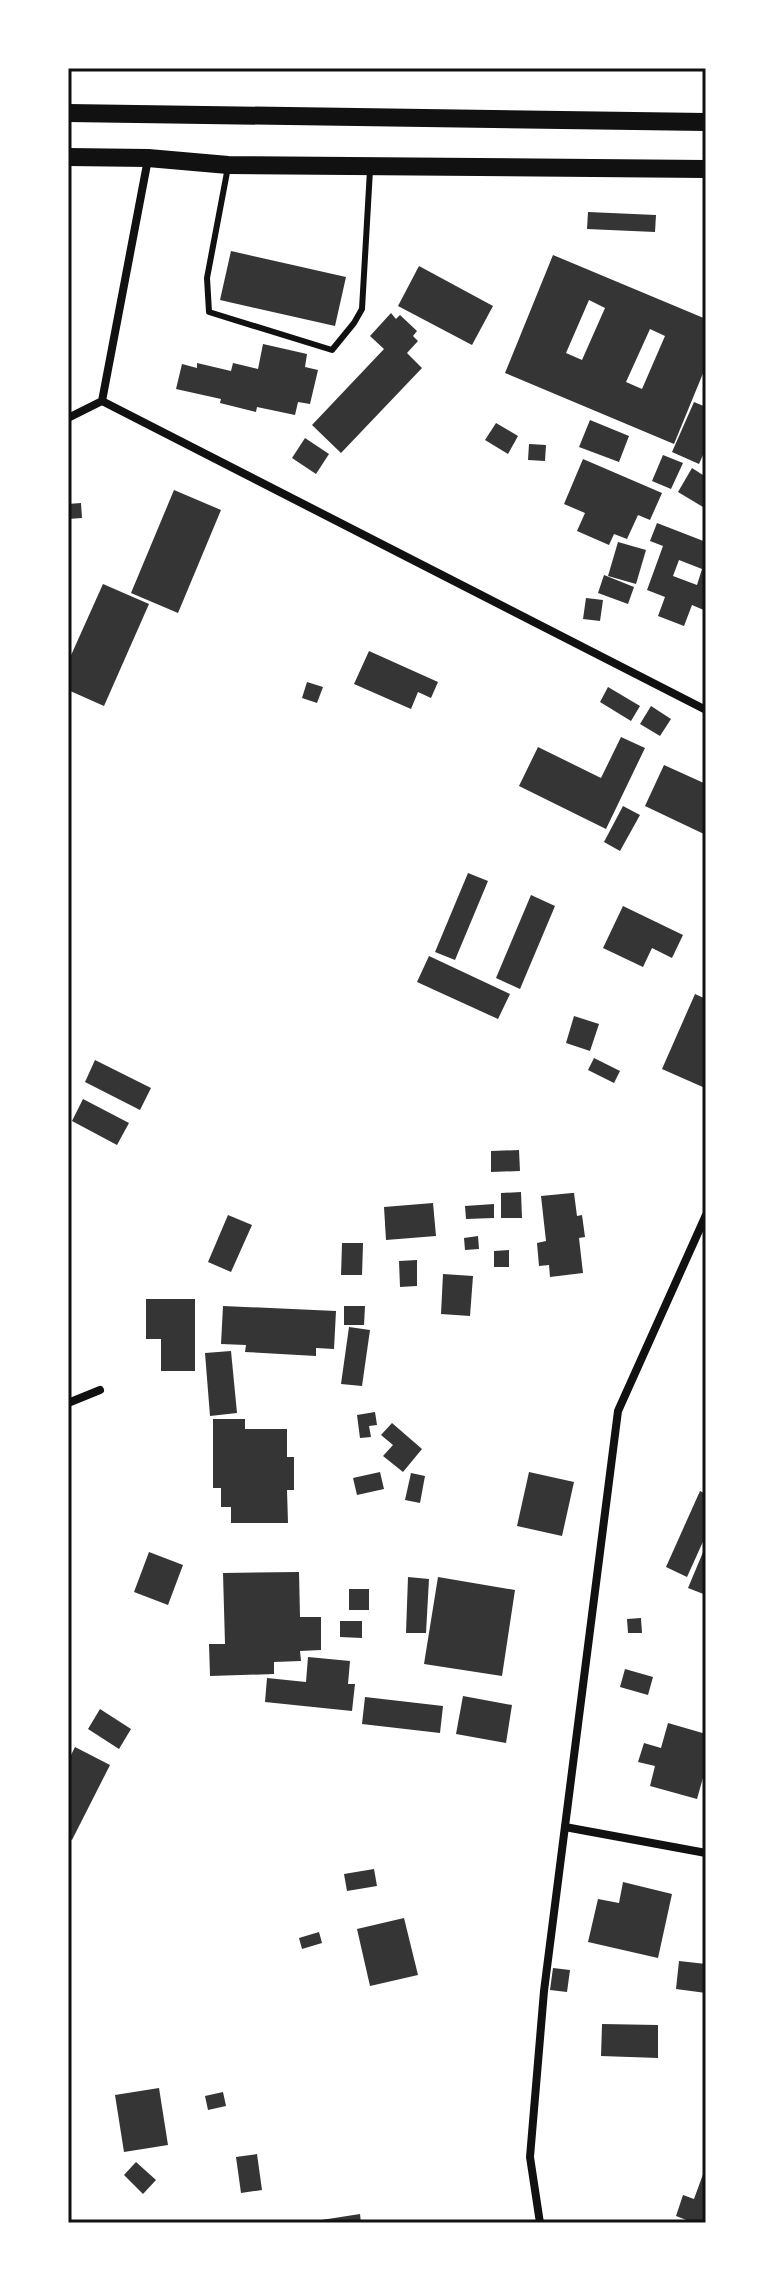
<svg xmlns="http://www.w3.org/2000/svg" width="774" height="2291" viewBox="0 0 774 2291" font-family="Inter,sans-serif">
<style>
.building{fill:#353535;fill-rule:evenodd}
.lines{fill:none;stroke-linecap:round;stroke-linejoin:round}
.service{stroke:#111;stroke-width:6}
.minor{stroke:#111;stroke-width:8}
.primary{stroke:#111;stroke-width:18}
.neatline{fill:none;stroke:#111;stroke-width:3}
</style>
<rect width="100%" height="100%" fill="#fff"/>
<g class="building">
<polygon points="588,212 656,215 655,232 587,229"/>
<polygon points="231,251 346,277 335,326 220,300"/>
<path d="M553,255L706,319V366L674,444L505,373ZM589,300L605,308L582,360L566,353ZM650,329L665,336L642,389L626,382Z"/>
<polygon points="419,266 493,306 472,345 398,306"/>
<polygon points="391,313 396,319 400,315 417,331 413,336 418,341 407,353 422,368 341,453 312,425 384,349 370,336"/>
<polygon points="263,344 307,354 305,367 318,370 310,404 298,402 295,415 257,407 256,412 220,403 221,399 176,389 182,364 197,368 197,363 231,371 233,363 258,369"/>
<polygon points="694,402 706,407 706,448 699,464 672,452"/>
<polygon points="590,420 629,436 619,462 579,447"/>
<polygon points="496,423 518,436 508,454 485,440"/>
<polygon points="305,438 329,454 316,474 292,458"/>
<polygon points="529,444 546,445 545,461 528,460"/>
<polygon points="663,455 683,463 671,489 652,481"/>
<polygon points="583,459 662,493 650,520 638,515 627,539 614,534 609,545 577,531 585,513 564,504"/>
<polygon points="692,468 706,477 706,503 703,507 678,492"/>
<polygon points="174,490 221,510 178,613 131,593"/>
<polygon points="81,503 82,518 68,519 68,504"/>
<path d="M657,523L706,542V611L692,605L684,626L658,616L665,597L647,590L663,546L650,541ZM679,560L702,569L697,585L673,576Z"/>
<polygon points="618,542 646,550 636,584 608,576"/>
<polygon points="604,575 634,587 628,604 598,593"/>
<polygon points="103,584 149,604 104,706 68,690 68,662"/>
<polygon points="586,598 603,600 600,621 583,619"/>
<polygon points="369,651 438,682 431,698 418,692 411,709 354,684"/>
<polygon points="307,682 323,687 317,703 302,698"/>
<polygon points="608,687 640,706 631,721 600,702"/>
<polygon points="651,706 671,719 660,736 640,724"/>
<polygon points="621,737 645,748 606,829 519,786 538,747 601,778"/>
<polygon points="664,765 706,784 706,835 645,806"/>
<polygon points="623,806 640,815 620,851 604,842"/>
<polygon points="468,873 488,881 455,960 435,952"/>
<polygon points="531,895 555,906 520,989 496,978"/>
<polygon points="623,906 683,935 672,958 652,948 643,967 603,948"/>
<polygon points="429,956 510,994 498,1019 417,982"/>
<polygon points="695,994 706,999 705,1088 662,1069"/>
<polygon points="574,1016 599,1024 590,1051 566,1043"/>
<polygon points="594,1058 620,1071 614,1083 588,1070"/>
<polygon points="95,1060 151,1088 140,1110 85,1082"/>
<polygon points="83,1099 129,1123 117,1145 72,1121"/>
<polygon points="519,1150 520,1171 491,1172 491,1151"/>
<polygon points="521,1192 522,1218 501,1218 501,1193"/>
<polygon points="572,1193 574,1193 577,1216 582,1215 585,1237 579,1238 583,1273 550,1277 549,1265 539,1266 537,1243 546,1241 541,1196"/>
<polygon points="433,1203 436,1236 386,1240 384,1207"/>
<polygon points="494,1204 494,1218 466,1219 465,1206"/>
<polygon points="228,1215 252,1225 231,1272 208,1262"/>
<polygon points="478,1236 479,1249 465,1250 464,1238"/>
<polygon points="342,1243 363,1243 362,1275 341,1275"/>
<polygon points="509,1250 509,1267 494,1267 494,1251"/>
<polygon points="417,1260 417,1286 400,1287 399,1261"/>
<polygon points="443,1274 473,1276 470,1316 441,1314"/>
<polygon points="146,1299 195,1299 195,1371 161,1371 161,1339 146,1339"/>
<polygon points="223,1306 336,1311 334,1349 316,1348 316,1356 245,1352 246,1345 221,1344"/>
<polygon points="344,1306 365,1306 364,1325 344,1325"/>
<polygon points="349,1327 370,1330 362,1386 341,1384"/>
<polygon points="231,1351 237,1413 210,1416 205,1353"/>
<polygon points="375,1412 377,1425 369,1426 371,1437 360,1438 357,1415"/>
<polygon points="213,1419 245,1419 245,1429 287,1429 287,1457 294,1457 294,1490 287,1490 288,1523 231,1523 231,1507 221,1507 221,1488 213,1488"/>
<polygon points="392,1423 422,1449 403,1472 383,1456 393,1445 381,1435"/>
<polygon points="380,1472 384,1489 357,1495 353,1478"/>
<polygon points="529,1472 574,1482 562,1536 517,1526"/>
<polygon points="411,1473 425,1476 420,1503 405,1500"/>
<polygon points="700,1491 706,1494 706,1535 687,1577 666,1567"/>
<polygon points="706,1545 706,1595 688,1588"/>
<polygon points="149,1552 183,1565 168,1605 134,1592"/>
<polygon points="299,1572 300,1617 321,1617 321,1650 300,1651 301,1661 274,1662 274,1674 210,1676 209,1644 225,1644 223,1573"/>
<polygon points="408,1577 429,1579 426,1633 406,1633"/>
<polygon points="438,1577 515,1590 502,1676 424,1664"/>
<rect x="349" y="1589" width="20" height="21"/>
<polygon points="641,1618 642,1633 628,1633 627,1619"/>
<polygon points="340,1621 362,1621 362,1638 340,1637"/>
<polygon points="308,1657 350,1661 348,1684 355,1684 352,1711 265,1702 267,1678 306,1682"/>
<polygon points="625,1669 653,1677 648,1695 620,1687"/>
<polygon points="463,1696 512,1705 506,1743 456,1734"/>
<polygon points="365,1697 443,1706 440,1733 362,1724"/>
<polygon points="100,1709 131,1729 119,1749 88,1729"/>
<polygon points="668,1723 706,1734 706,1767 697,1799 650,1786 655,1766 638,1762 644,1743 661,1748"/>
<polygon points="75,1747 110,1765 72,1840 68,1838 68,1761"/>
<polygon points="374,1869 377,1886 347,1891 344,1874"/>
<polygon points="623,1882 672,1894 658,1958 588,1942 598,1899 619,1903"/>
<polygon points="404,1918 418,1975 370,1986 357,1929"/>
<polygon points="319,1932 322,1943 302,1949 299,1938"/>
<polygon points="679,1961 706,1964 706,1993 676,1989"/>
<polygon points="553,1968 570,1970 567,1992 550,1990"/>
<polygon points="602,2024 658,2025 658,2058 601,2056"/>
<polygon points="159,2088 168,2145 124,2152 115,2095"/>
<polygon points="223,2092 226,2106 208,2110 205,2096"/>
<polygon points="257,2154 262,2190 241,2193 236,2157"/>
<polygon points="136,2162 156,2180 143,2194 124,2175"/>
<polygon points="706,2166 706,2223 688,2223 689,2221 676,2216 683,2195 694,2199"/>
<polygon points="360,2214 361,2223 315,2223 315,2221"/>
</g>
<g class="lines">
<polyline class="service" points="228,167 207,278 209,312 332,350 354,323 362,309 370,170"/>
<g class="minor">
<polyline points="102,401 706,710"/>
<polyline points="68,418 102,401 148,159"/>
<polyline points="68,1403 100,1390"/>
<polyline points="565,1827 706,1853"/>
<polyline points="540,2223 530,2157 544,1991 618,1411 706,1215"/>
</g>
<g class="primary">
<polyline points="68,113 706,122"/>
<polyline points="68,157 148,158 228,165 706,169"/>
</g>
</g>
<rect width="774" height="2291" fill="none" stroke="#ffffff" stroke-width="140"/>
<rect x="70" y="70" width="634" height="2151" class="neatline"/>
</svg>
